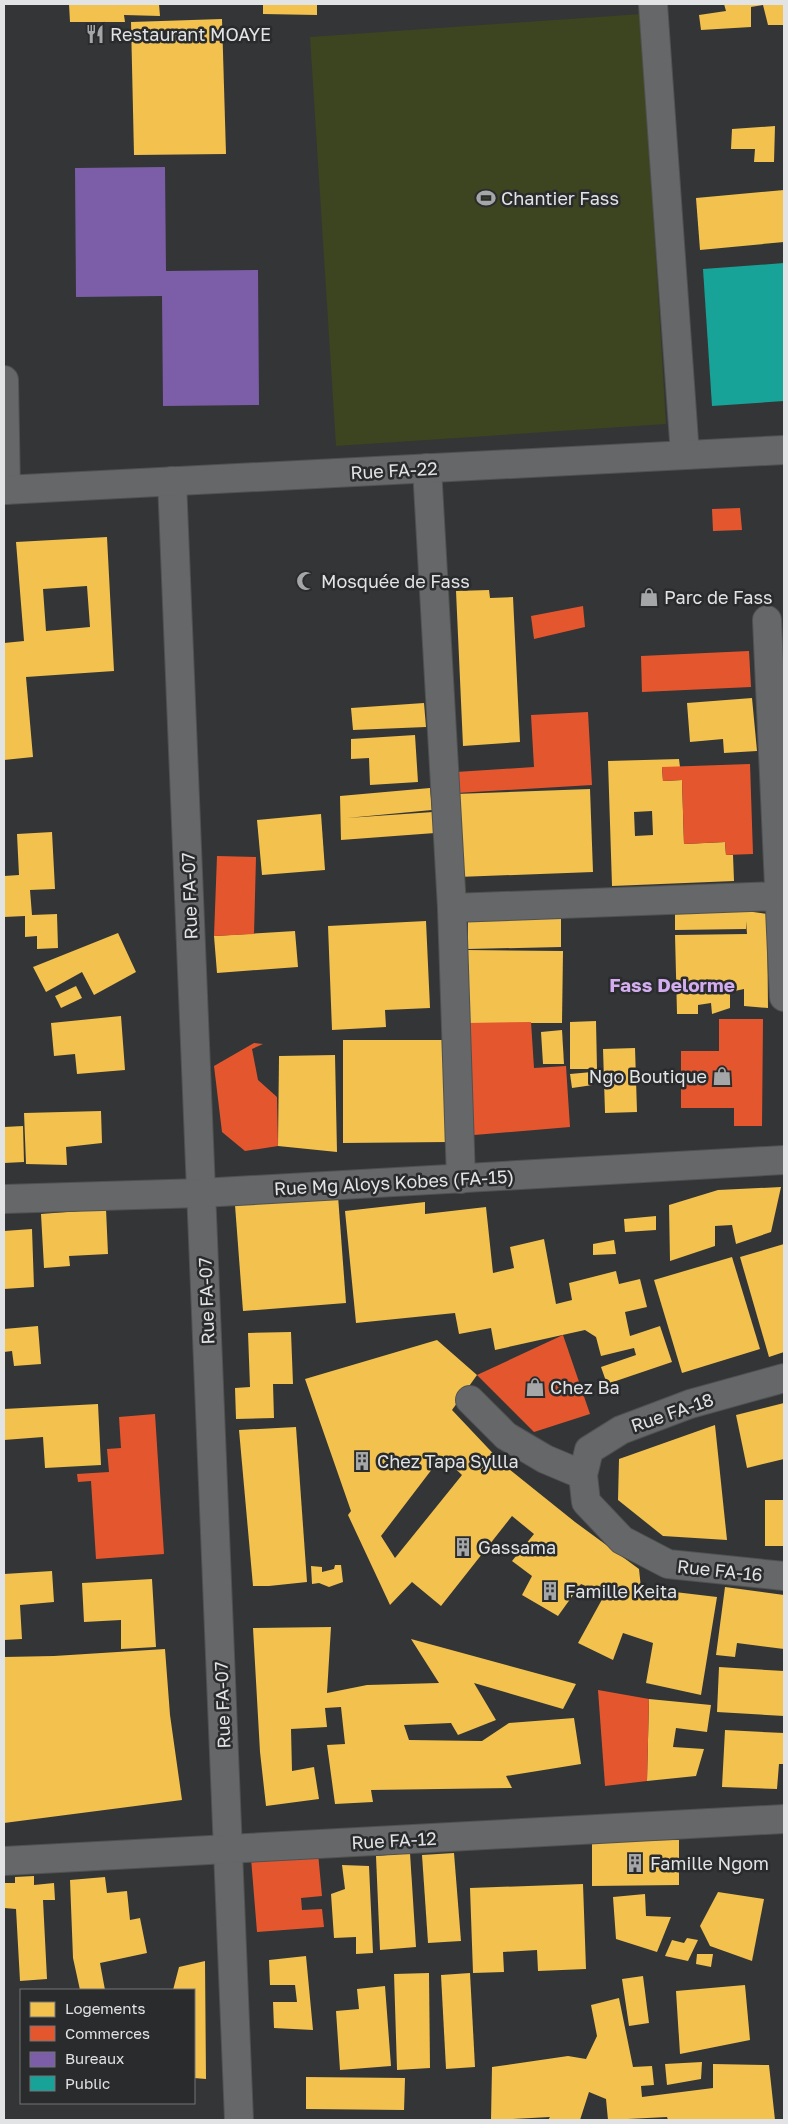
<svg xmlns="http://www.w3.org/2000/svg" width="788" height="2124" viewBox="0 0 788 2124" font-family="'Golos Text',sans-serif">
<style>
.green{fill:#3d4420}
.homes{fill:#f2c14e;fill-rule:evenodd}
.shops{fill:#e4572e}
.offices{fill:#7b5ea7}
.public{fill:#17a398}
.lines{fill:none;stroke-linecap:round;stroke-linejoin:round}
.minor-casing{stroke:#505151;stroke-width:30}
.minor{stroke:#666768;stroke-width:28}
.labels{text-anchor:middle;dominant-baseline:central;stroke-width:5;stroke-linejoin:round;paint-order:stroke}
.poi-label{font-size:18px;fill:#e1e3e4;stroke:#292b2d;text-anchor:start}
.street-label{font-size:18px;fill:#e1e3e4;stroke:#292b2d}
.neighbourhood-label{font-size:19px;font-weight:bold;fill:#d3adef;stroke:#292b2d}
</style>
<rect width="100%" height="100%" fill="#343536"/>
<polygon class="green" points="641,14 666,424 336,446 310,37"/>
<g class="homes">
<polygon points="69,4 159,4 160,16 124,15 125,22 70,22"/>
<polygon points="263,4 317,4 317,15 263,14"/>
<polygon points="724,4 784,4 784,25 768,25 763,5 751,7 751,27 701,30 699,15 726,11"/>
<polygon points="222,19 226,154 134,155 131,22"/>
<polygon points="775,126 774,162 754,162 755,149 731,149 732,129"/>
<polygon points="784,190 784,242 700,250 696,198"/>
<path d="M107,537L114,671L26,677L33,757L4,760V643L24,641L16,542ZM87,586L90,627L46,631L43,589Z"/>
<polygon points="489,590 490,598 513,597 520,742 463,746 456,591"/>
<polygon points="752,698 757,751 724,753 723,739 690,742 687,703"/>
<polygon points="424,703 426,727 353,730 351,708"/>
<polygon points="415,735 418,782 370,785 369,758 351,759 351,739"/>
<path d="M679,759L680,767H662L663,781L682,780L684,844L725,842L726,855H733L734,881L612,886L608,761ZM652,811L653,835L635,836L634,812Z"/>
<polygon points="430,788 432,810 347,818 433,812 435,833 341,840 340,796"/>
<polygon points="590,789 593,872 458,877 455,794"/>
<polygon points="321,814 325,870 262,875 257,820"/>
<polygon points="52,832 55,889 30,890 32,915 57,914 58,948 37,949 37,936 25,937 25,916 4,917 4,876 19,875 17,834"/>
<polygon points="675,908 746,911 767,914 768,1008 744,1006 744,989 730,992 730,1008 712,1014 711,1003 698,1005 698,1014 677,1014 675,935 747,934 746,921 746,929 675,930"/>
<polygon points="561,909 561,947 468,949 468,910"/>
<polygon points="426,921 430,1008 385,1010 386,1027 332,1030 328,926"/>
<polygon points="295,931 298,967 217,973 214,936"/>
<polygon points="118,933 136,972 94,995 82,972 46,992 33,967"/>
<polygon points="467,950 563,951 562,1023 467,1023"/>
<polygon points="76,986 82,998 61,1008 55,996"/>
<polygon points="121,1016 125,1070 77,1074 75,1054 54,1056 51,1023"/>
<polygon points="596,1021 597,1069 570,1069 570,1022"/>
<polygon points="562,1030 564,1064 543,1064 541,1032"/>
<polygon points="343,1040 448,1040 449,1142 343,1143"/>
<polygon points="635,1048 637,1112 605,1113 603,1049"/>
<polygon points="335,1055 337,1152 278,1146 279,1056"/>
<polygon points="592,1072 593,1085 572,1088 570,1074"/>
<polygon points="101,1111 102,1143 66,1147 67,1165 26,1164 24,1113"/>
<polygon points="23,1126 24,1162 4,1163 4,1127"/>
<polygon points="781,1187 771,1232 736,1244 732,1225 715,1226 715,1246 670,1261 669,1205 718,1190"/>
<polygon points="338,1196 346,1303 243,1311 235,1205"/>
<polygon points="425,1202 425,1214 486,1207 493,1273 514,1268 510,1247 544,1239 556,1304 572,1300 569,1283 616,1271 619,1284 640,1279 647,1307 625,1312 630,1336 660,1326 672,1362 607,1384 601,1367 636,1355 634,1348 601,1356 596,1337 585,1330 495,1350 491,1328 459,1334 455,1313 356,1323 345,1211"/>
<polygon points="106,1209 108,1254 69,1256 70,1266 44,1268 41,1214"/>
<polygon points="656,1216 656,1230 625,1232 624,1219"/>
<polygon points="32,1229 34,1287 4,1289 4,1231"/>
<polygon points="614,1240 616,1254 593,1255 593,1244"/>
<polygon points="784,1244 784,1352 769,1357 740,1257"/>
<polygon points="732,1257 760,1349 682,1373 654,1280"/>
<polygon points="38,1326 41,1364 14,1366 12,1351 4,1352 4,1329"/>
<polygon points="291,1332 293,1384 273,1384 274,1418 236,1419 235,1388 250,1387 248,1333"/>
<path d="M437,1340L477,1375L452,1410L504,1465L575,1522L639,1569L641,1588L717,1597L701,1695L646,1683L653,1643L623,1633L613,1660L578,1643L605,1594L581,1584L558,1616L522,1595L532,1576L512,1561L534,1534L512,1516L441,1606L412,1582L390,1605L348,1515L351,1511L305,1379ZM442,1456L462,1475L395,1558L381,1536Z"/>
<polygon points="784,1403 784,1459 747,1468 736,1415"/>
<polygon points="98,1404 101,1465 45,1468 43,1437 4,1440 4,1409"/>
<polygon points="715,1425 727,1540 663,1536 618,1500 619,1459"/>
<polygon points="296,1427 307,1582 269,1586 253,1586 239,1430"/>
<rect x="765" y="1500" width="19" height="46"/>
<polygon points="335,1565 341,1565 343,1582 329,1587 319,1583 312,1584 311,1566 322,1567 322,1572 334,1569"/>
<polygon points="52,1571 54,1602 20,1605 22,1639 4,1640 4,1574"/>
<polygon points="152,1579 156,1647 121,1649 121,1620 84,1622 82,1583"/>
<polygon points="725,1587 784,1595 784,1649 737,1643 735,1657 716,1655"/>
<polygon points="331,1627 327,1693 367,1685 439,1683 411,1639 576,1684 563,1709 474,1683 496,1720 458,1735 451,1723 404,1725 409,1740 482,1741 509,1723 574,1718 581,1764 506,1776 512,1788 371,1790 373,1802 335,1804 327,1745 345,1744 341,1707 325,1708 327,1727 291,1729 292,1771 314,1767 319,1799 266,1806 260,1752 253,1628"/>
<polygon points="165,1649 170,1715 182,1800 4,1823 4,1657 54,1656"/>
<polygon points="719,1667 784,1671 784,1716 717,1712"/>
<polygon points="649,1699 711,1705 707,1732 676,1728 673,1747 704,1749 696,1776 647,1781"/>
<polygon points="725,1730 784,1733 784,1764 779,1764 777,1789 722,1787"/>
<polygon points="679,1840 679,1885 592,1886 592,1841"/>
<polygon points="410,1853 416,1947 380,1950 376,1856"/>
<polygon points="454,1853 461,1941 428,1943 422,1855"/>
<polygon points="342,1865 369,1866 373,1953 356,1954 356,1937 334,1938 331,1894 345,1889"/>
<polygon points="34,1876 34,1885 54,1883 55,1900 43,1900 47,1979 20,1981 16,1909 4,1908 4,1883 15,1883 15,1877"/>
<polygon points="105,1877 107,1893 127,1891 130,1920 140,1918 147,1953 100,1963 105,1990 80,1990 73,1958 70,1880"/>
<polygon points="583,1884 586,1969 538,1971 537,1950 503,1952 504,1972 473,1973 470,1888"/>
<polygon points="718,1892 764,1899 752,1961 710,1946 700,1926"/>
<polygon points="645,1894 646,1916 671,1917 657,1952 616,1939 613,1897"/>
<polygon points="687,1938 698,1940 688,1961 665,1956 672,1940 684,1943"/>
<polygon points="697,1954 713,1954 711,1967 696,1964"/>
<polygon points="306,1956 313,2030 274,2028 273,2002 297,2002 295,1985 270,1985 269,1960"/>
<polygon points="205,1961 206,2079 194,2078 194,1990 173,1990 179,1967"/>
<polygon points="429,1973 430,2068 397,2070 394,1974"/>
<polygon points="470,1973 475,2067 446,2069 441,1975"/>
<polygon points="643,1976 649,2023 629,2026 622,1979"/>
<polygon points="745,1985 750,2040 680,2054 676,1991"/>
<polygon points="385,1986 391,2066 340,2070 336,2011 359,2009 357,1989"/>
<polygon points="619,1998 633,2067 652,2066 654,2085 641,2086 642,2097 713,2088 713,2064 769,2065 775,2120 668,2120 667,2117 608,2120 606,2099 589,2092 580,2120 548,2120 550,2117 491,2120 492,2067 568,2056 586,2059 597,2036 591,2005"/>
<polygon points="702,2062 701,2079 667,2085 665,2064"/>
<polygon points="306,2077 405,2078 404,2110 306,2109"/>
</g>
<g class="shops">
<polygon points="740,508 742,530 713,531 712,509"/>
<polygon points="583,606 585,627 534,639 531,616"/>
<polygon points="749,651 751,687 642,692 641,656"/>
<polygon points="588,712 592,785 457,793 456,772 534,767 531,715"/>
<polygon points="750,764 753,854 726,855 725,842 684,844 682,780 663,781 662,767"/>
<polygon points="217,856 256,857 254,934 214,936"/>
<polygon points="719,1019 763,1019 762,1126 734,1126 734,1108 681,1108 681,1051 719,1051"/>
<polygon points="531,1022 534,1068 566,1066 570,1127 474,1135 467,1023"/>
<polygon points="254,1043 263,1044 252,1049 258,1080 277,1097 278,1146 245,1151 222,1132 214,1066"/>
<polygon points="563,1335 590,1414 534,1432 477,1375"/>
<polygon points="155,1414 164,1554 96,1559 91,1481 78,1482 77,1474 109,1472 107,1449 121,1448 119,1417"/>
<polygon points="598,1690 649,1699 647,1781 605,1786"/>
<polygon points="318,1853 322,1896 301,1898 302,1910 322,1909 324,1927 257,1932 251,1858"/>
</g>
<polygon class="offices" points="165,167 166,271 258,270 259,405 163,406 162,296 76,297 75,168"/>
<polygon class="public" points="784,263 784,401 712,406 703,269"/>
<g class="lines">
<g class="minor-casing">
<g id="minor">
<polyline points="653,4 685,455"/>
<polyline points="4,380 6,490"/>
<polyline points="427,468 452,908 461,1179"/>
<polyline points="172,481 239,2120"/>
<polyline points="4,490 784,450"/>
<polyline points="767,620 784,997"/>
<polyline points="452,908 780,896"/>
<polyline points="4,1199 201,1193 784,1160"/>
<polyline points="784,1378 690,1404 621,1430 589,1450 583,1475 586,1502 622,1540 668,1564 784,1576"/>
<polyline points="470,1400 506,1436 545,1459 583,1475"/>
<polyline points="4,1861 784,1819"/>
</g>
</g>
<use href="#minor" class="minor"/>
</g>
<defs>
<g id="restaurant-bare" transform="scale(1.5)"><path d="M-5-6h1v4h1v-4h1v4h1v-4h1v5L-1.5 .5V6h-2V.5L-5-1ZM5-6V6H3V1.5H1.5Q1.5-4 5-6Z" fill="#a4a6a7" stroke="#292b2d" stroke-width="2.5" paint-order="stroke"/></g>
<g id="stadium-bare" transform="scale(1.5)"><path d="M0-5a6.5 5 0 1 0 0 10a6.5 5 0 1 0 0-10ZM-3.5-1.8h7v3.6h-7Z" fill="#a4a6a7" stroke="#292b2d" stroke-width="2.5" paint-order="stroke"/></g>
<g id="mosque-bare" transform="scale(1.5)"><path d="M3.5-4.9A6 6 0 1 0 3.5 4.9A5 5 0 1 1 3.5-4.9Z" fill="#a4a6a7" stroke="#292b2d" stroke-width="2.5" paint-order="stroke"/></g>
<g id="shop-bare" transform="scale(1.5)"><path d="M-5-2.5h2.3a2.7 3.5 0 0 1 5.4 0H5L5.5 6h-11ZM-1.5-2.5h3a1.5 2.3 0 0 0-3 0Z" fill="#a4a6a7" stroke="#292b2d" stroke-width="2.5" paint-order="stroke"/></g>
<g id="building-bare" transform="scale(1.5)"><path d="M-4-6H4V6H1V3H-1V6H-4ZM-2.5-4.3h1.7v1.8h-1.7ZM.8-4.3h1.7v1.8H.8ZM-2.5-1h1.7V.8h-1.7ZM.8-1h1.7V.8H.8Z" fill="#a4a6a7" stroke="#292b2d" stroke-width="2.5" paint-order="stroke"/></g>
</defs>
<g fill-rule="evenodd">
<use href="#restaurant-bare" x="95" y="34"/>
<use href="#stadium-bare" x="486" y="198"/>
<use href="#mosque-bare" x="306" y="581"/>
<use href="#shop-bare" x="649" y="597"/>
<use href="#shop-bare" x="722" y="1076"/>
<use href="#shop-bare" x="535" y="1387"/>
<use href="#building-bare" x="362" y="1461"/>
<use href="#building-bare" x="463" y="1547"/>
<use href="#building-bare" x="550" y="1591"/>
<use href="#building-bare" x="635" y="1863"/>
</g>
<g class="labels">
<g class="poi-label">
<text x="110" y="34">Restaurant MOAYE</text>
<text x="501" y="198">Chantier Fass</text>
<text x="321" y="581">Mosquée de Fass</text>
<text x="664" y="597">Parc de Fass</text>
<text x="707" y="1076" text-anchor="end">Ngo Boutique</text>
<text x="550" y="1387">Chez Ba</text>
<text x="377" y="1461">Chez Tapa Syllla</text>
<text x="478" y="1547">Gassama</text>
<text x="565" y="1591">Famille Keita</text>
<text x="650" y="1863">Famille Ngom</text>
</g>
<g class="street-label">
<text transform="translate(394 470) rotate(-3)">Rue FA-22</text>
<text transform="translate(189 896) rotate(-92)">Rue FA-07</text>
<text transform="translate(394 1182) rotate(-3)">Rue Mg Aloys Kobes (FA-15)</text>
<text transform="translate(206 1301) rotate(-92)">Rue FA-07</text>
<text transform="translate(672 1412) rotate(-19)">Rue FA-18</text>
<text transform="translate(720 1570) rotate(6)">Rue FA-16</text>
<text transform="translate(222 1705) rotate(-92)">Rue FA-07</text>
<text transform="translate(394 1840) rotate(-3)">Rue FA-12</text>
</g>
<g class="neighbourhood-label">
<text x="672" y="984">Fass Delorme</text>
</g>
</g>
<rect width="788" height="2124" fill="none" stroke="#e1e3e4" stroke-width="10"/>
<rect x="20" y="1989" width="175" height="115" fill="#292b2d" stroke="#737576"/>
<rect x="30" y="2002" width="25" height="15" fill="#f2c14e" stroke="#737576"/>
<text x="65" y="2014" font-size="15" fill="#e1e3e4">Logements</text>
<rect x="30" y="2026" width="25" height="15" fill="#e4572e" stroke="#737576"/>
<text x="65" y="2039" font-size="15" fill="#e1e3e4">Commerces</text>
<rect x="30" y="2052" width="25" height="15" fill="#7b5ea7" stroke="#737576"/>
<text x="65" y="2064" font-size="15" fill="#e1e3e4">Bureaux</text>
<rect x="30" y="2076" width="25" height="15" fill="#17a398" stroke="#737576"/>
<text x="65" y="2089" font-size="15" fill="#e1e3e4">Public</text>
</svg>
